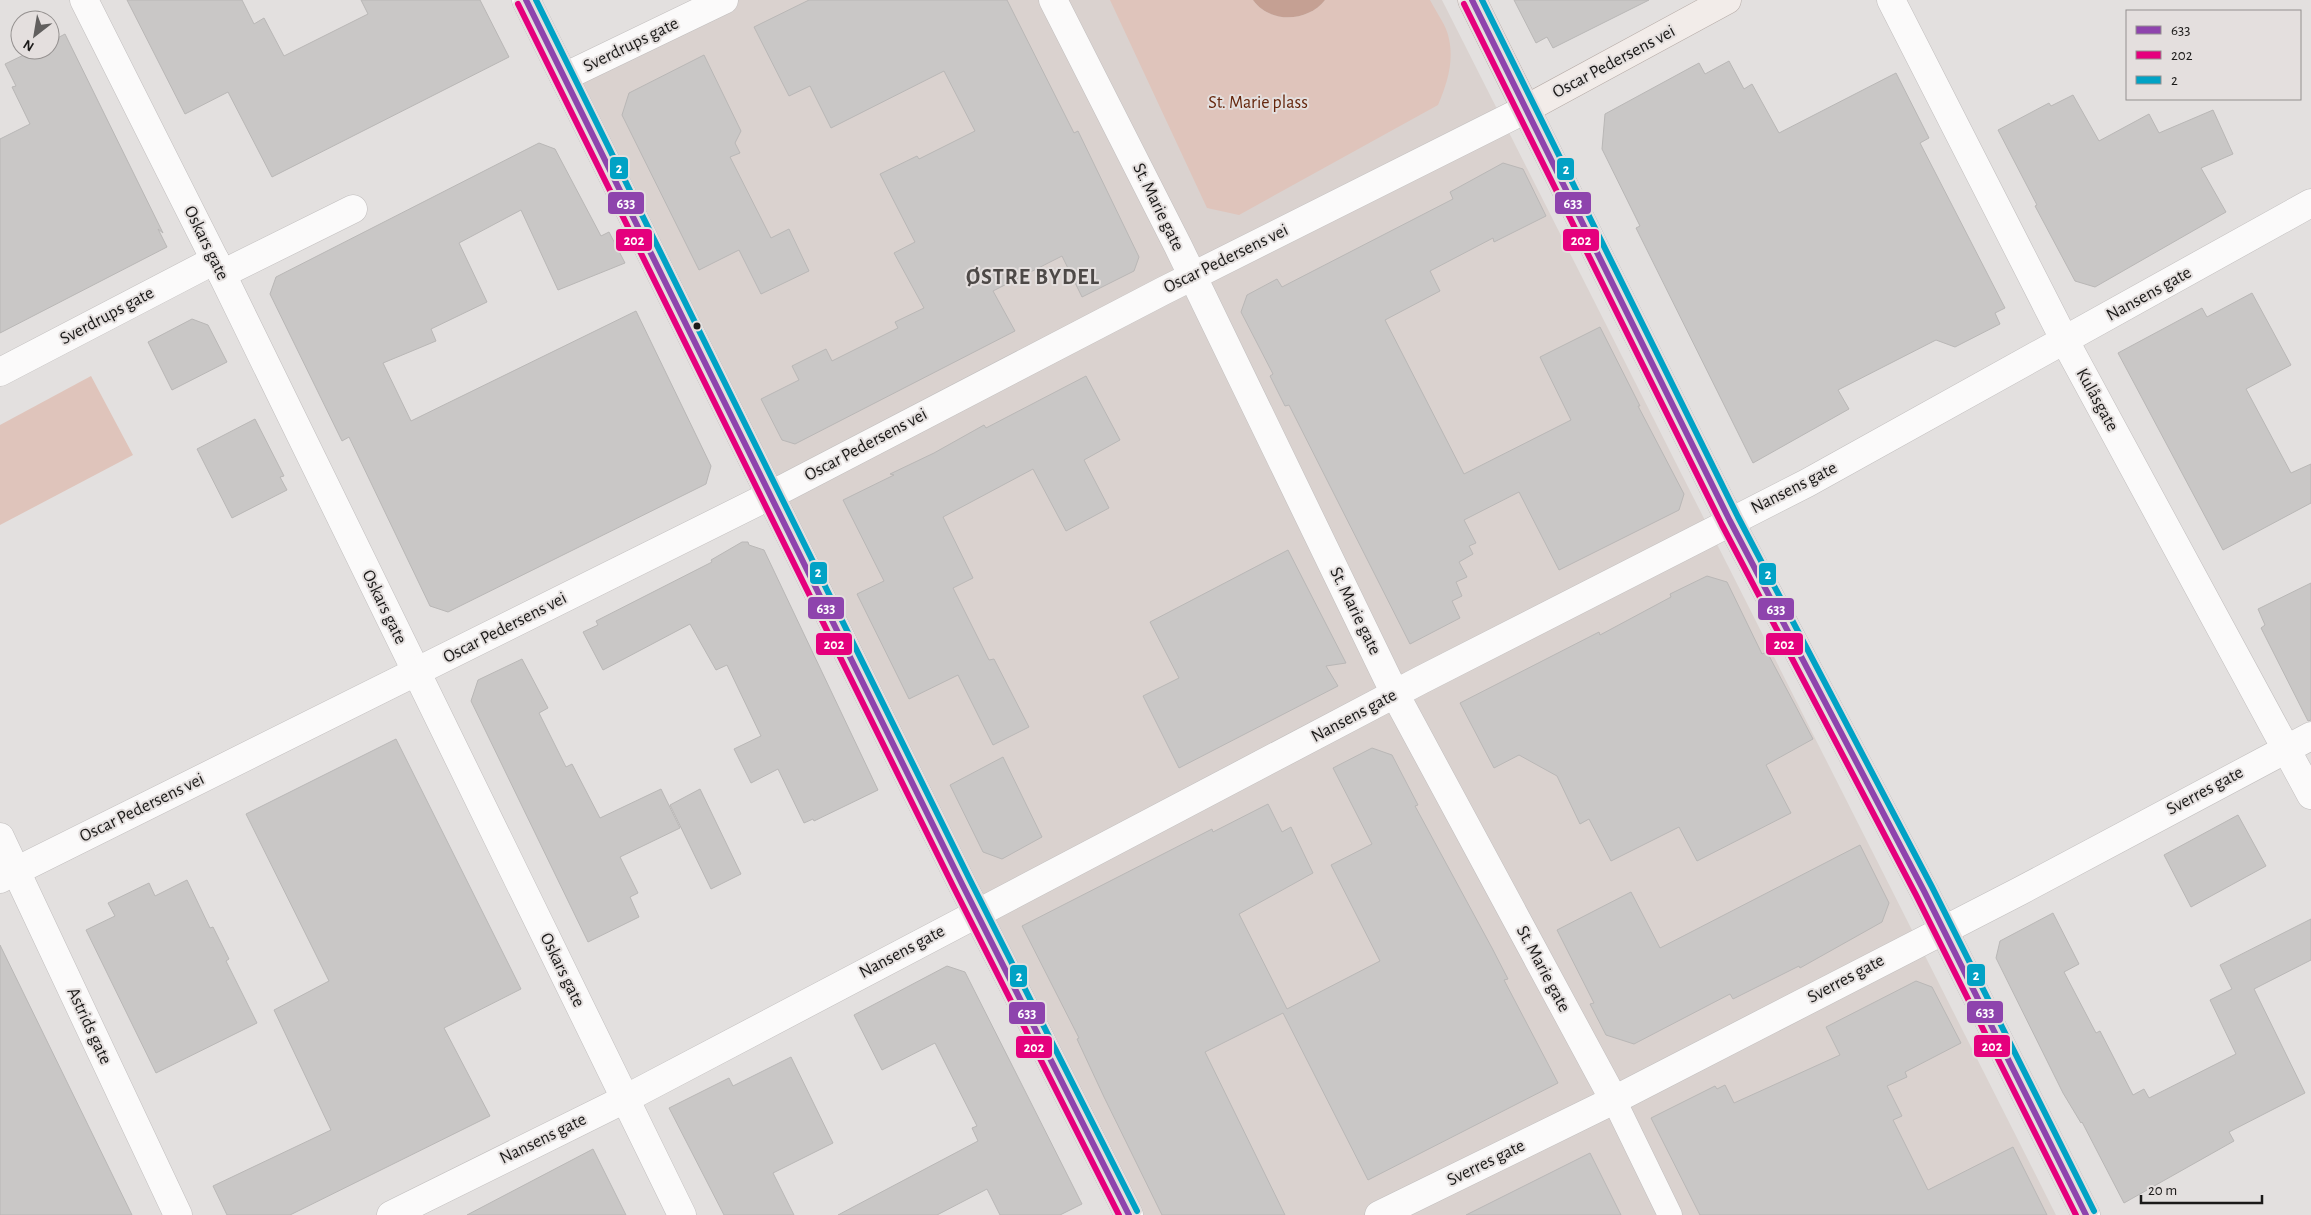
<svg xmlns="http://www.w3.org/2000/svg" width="2311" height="1215" viewBox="0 0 2311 1215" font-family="'Alegreya Sans',sans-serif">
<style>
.built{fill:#dad2cf}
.green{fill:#dfc4bb}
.water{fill:#c5a093}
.building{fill:#c9c7c6;stroke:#b9b7b6}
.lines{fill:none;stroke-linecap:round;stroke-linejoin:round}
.pedestrian-casing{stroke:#c1bebe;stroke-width:25}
.minor-casing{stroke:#c1bebe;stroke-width:29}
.tertiary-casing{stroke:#c1bebe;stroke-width:29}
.primary-casing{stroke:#b6aba7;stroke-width:29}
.pedestrian{stroke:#fbfafa;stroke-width:24}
.minor{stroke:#fbfafa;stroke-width:28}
.tertiary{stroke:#fbfafa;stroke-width:28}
.primary{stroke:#f2ece9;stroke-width:28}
.bus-1-casing{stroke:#e4dfde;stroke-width:10}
.bus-2-casing{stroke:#e4dfde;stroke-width:10}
.bus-3-casing{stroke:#e4dfde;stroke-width:10}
.bus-1{stroke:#8e44ad;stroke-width:6}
.bus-2{stroke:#e5007d;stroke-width:6}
.bus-3{stroke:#01a2c5;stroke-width:6}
.bus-dot{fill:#1b1a19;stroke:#e4dfde;stroke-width:2}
.labels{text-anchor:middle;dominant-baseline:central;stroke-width:4;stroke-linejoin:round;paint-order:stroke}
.street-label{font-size:18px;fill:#1b1a19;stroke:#e4dfde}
.park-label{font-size:18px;fill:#65260c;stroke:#e4dfde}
.district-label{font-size:22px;font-weight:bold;letter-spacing:1px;fill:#4d4947;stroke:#e4dfde}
.line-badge{stroke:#e4dfde;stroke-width:2}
.badge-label{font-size:14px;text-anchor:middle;font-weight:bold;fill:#fff}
</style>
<rect width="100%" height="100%" fill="#e3e0df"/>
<polygon class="built" points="724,0 1442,0 2056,1215 1129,1215 564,77"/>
<g class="green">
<path d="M1110,0H1253C1270,24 1308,22 1325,0H1430C1436,12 1447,26 1449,39C1454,62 1447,84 1438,105L1239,215L1207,208Z"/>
<polygon points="91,376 133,455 0,525 0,425"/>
</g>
<path class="water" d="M1253,0H1325C1308,22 1270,24 1253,0Z"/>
<g class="building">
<polygon points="127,0 242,0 254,24 264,18 284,56 368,14 361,0 480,0 509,57 272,177 228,92 185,114"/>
<polygon points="809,0 1007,0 1074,133 1078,131 1139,257 1134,271 1082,297 1062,256 993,291 1015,331 795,444 782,440 761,399 799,380 792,366 826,349 832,361 898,328 895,322 924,308 894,253 915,242 880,174 917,156 919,159 975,131 944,71 831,128 810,86 789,96 754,27"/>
<polygon points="1514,0 1649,0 1553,48 1547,37 1536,43"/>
<polygon points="65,34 163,233 158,229 167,247 0,333 0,139 30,124 12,87 16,86 5,64 34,50 50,50 50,42"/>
<polygon points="704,55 741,131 735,143 740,153 730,157 771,238 789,229 809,271 761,294 739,250 699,270 622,115 629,93"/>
<polygon points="1729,61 1744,89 1752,84 1779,133 1896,73 1929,138 1920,143 2005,308 1995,313 2000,324 1955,347 1936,340 1838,390 1849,409 1753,463 1636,228 1640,226 1602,149 1605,114 1699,63 1705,74"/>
<polygon points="2073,95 2099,141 2149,114 2159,133 2213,110 2233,154 2201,168 2226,212 2095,287 2075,281 2035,206 2037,205 1998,130 2049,103 2051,106"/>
<polygon points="539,143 555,149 601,236 609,232 625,263 558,290 521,210 459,243 487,302 431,329 436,341 383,363 411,421 636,311 711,466 706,484 448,612 430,606 349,437 342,441 270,294 276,277"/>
<polygon points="1503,163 1523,169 1546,216 1494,242 1493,238 1430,271 1440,291 1385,320 1464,474 1571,420 1540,357 1600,327 1640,406 1638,406 1684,494 1679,510 1559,570 1519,492 1464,520 1476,543 1469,546 1473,554 1459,562 1467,577 1456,582 1462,596 1452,601 1460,618 1410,644 1289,405 1285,406 1270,376 1273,374 1241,312 1247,295 1277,279 1282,287 1453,199 1450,192"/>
<polygon points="2252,293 2291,365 2246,389 2291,473 2311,464 2311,503 2223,550 2118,353 2202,308 2207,317"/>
<polygon points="192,319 208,325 227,362 172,390 148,342"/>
<polygon points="1086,376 1120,440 1084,460 1109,508 1066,531 1033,469 943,517 973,578 953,588 989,660 994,659 1029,727 993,745 958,675 909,699 857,594 884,581 843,500 894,475 890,474 934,453 984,425 986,428"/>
<polygon points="255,419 284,476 280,477 287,490 232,518 197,449"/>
<polygon points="742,542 748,542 749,545 764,550 878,790 814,821 813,819 804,823 778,769 751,783 734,749 761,736 727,665 716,670 690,624 603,670 583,632 598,625 596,621 712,562 711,560"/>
<polygon points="1288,550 1346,663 1326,666 1338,686 1179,768 1143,696 1179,678 1150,622"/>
<polygon points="1707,576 1727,582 1762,654 1767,652 1813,739 1766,765 1791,813 1697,861 1679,827 1611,861 1589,819 1580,824 1557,776 1519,755 1494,768 1460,703 1599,632 1600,635 1671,597 1670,594"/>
<polygon points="2311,583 2311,720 2308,721 2261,628 2265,625 2258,609"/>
<polygon points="522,659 548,708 539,713 566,767 572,764 600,818 661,789 680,828 620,857 638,893 630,897 639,917 588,942 471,701 478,680"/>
<polygon points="396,739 521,989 444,1028 490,1116 290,1215 227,1215 213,1186 331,1130 274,1010 329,981 246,814"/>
<polygon points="1372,748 1392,755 1418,805 1415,806 1492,948 1508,979 1504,980 1558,1083 1368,1180 1283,1013 1205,1052 1285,1215 1162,1215 1104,1097 1077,1039 1079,1038 1022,926 1212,829 1213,832 1268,804 1282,832 1291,827 1313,873 1239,914 1287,1009 1380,961 1331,865 1372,844 1333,768"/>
<polygon points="1003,757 1042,837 1002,859 983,852 950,785"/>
<polygon points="700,789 741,874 711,889 670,805"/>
<polygon points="2238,815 2266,866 2191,907 2164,855"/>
<polygon points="1860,845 1889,903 1882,922 1800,968 1799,966 1733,999 1730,994 1634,1044 1606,1035 1590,1004 1594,1003 1557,930 1631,892 1660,948"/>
<polygon points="187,880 210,928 213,927 229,959 226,961 257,1023 156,1073 86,930 115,916 108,903 149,883 155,896"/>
<polygon points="2053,913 2079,964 2064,972 2096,1033 2100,1031 2133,1095 2144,1089 2149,1098 2236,1054 2210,1000 2232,989 2220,965 2311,919 2311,960 2254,989 2305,1093 2229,1132 2234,1141 2124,1203 2082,1122 2081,1123 2063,1093 1996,958 2000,941"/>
<polygon points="0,945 132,1215 0,1215"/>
<polygon points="947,966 965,972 1082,1204 1060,1215 1000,1215 987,1189 937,1215 838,1215 978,1141 972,1128 977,1126 935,1043 882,1070 854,1015"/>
<polygon points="1916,981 1932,987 1961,1043 1905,1072 1907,1077 1887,1086 1902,1116 1893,1120 1928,1190 2013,1147 2047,1215 1700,1215 1651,1118 1715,1086 1717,1089 1725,1085 1734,1103 1840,1055 1826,1027"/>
<polygon points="791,1057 833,1143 773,1173 794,1215 724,1215 669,1108 729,1078 733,1086"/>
<polygon points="593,1149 626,1215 467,1215"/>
<polygon points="1590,1153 1621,1215 1466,1215"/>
</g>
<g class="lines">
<g class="pedestrian-casing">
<polyline id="pedestrian" points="1614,1100 1670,1215"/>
</g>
<g class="minor-casing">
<g id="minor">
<polyline points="84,0 215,260 682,1215"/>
<polyline points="526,0 962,884 1129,1215"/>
<polyline points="1053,0 1178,246 1395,694 1614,1100"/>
<polyline points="1891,0 2065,341 2311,795"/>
<polyline points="564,77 724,0"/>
<polyline points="222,274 353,209"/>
<polyline points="0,372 215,260"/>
<polyline points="0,837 178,1215"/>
<polyline points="0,879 771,495 1163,291 1526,109"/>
<polyline points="391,1215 625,1099 1421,680 1807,483 2311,203"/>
<polyline points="1379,1215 1614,1100 2020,891 2311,736"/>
</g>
</g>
<g class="tertiary-casing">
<polyline id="tertiary" points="1526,109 1730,521 1924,891 2086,1215"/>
</g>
<g class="primary-casing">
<polyline id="primary" points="1472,0 1526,109 1727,0"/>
</g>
<use href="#pedestrian" class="pedestrian"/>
<use href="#minor" class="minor"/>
<use href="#tertiary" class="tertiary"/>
<use href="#primary" class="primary"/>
<g class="bus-1-casing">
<g id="bus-1">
<polyline points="526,0 962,884 1129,1215"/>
<polyline points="1472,0 1730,521 1924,891 2086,1215"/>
</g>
</g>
<g class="bus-2-casing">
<g id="bus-2">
<polyline points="518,4 954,888 1119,1215"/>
<polyline points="1464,4 1722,525 1916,895 2076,1215"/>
</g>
</g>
<g class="bus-3-casing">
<g id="bus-3">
<polyline points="536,0 970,880 1137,1211"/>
<polyline points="1482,0 1738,517 1932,887 2094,1211"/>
</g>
</g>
<use href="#bus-1" class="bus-1"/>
<use href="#bus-2" class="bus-2"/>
<use href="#bus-3" class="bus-3"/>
</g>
<circle class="bus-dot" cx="697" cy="326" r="4.5"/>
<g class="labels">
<g class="street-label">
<text transform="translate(631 45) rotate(-26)">Sverdrups gate</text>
<text transform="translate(1614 62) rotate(-28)">Oscar Pedersens vei</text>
<text transform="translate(1158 207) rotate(64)">St. Marie gate</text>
<text transform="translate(206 243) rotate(64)">Oskars gate</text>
<text transform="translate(1226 259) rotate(-26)">Oscar Pedersens vei</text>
<text transform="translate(2149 294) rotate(-29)">Nansens gate</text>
<text transform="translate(107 316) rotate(-28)">Sverdrups gate</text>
<text transform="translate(2097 400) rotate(61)">Kulåsgate</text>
<text transform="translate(866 445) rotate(-28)">Oscar Pedersens vei</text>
<text transform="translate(1794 488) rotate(-27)">Nansens gate</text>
<text transform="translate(384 607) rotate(64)">Oskars gate</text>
<text transform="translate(1355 611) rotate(64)">St. Marie gate</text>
<text transform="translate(505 628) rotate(-27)">Oscar Pedersens vei</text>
<text transform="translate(1354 716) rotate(-28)">Nansens gate</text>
<text transform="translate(2205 791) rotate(-28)">Sverres gate</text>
<text transform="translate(142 808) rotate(-26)">Oscar Pedersens vei</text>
<text transform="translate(902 952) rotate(-28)">Nansens gate</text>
<text transform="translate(1543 969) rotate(62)">St. Marie gate</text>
<text transform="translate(562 970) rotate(64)">Oskars gate</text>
<text transform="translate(1846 979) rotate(-28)">Sverres gate</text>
<text transform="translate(89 1026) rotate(65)">Astrids gate</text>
<text transform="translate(543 1139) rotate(-26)">Nansens gate</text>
<text transform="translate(1486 1163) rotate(-26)">Sverres gate</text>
</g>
<g class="park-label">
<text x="1258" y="103">St. Marie plass</text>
</g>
<g class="district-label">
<text x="1033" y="277">ØSTRE BYDEL</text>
</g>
</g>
<g class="line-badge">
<rect x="609" y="156" width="20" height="24" rx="5" fill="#01a2c5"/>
<rect x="1556" y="157" width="19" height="24" rx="5" fill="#01a2c5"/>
<rect x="607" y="191" width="38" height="24" rx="5" fill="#8e44ad"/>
<rect x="1554" y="191" width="38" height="24" rx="5" fill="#8e44ad"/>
<rect x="615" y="228" width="38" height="24" rx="5" fill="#e5007d"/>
<rect x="1562" y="228" width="38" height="24" rx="5" fill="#e5007d"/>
<rect x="809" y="561" width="19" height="24" rx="5" fill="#01a2c5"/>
<rect x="1758" y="562" width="19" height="24" rx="5" fill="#01a2c5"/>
<rect x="807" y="596" width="38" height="24" rx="5" fill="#8e44ad"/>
<rect x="1757" y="597" width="38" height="24" rx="5" fill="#8e44ad"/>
<rect x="815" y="632" width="38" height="24" rx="5" fill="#e5007d"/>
<rect x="1765" y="632" width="39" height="24" rx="5" fill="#e5007d"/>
<rect x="1966" y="963" width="20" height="24" rx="5" fill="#01a2c5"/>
<rect x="1009" y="964" width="19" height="24" rx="5" fill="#01a2c5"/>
<rect x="1966" y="1000" width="38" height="24" rx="5" fill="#8e44ad"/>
<rect x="1008" y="1001" width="38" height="24" rx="5" fill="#8e44ad"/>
<rect x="1973" y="1034" width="38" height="24" rx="5" fill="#e5007d"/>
<rect x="1015" y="1035" width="38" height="24" rx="5" fill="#e5007d"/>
</g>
<g class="badge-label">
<text x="619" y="173">2</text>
<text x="1566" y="174">2</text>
<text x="626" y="208">633</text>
<text x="1573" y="208">633</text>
<text x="634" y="245">202</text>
<text x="1581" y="245">202</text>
<text x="818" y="577">2</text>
<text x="1768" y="579">2</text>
<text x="826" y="613">633</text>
<text x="1776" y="614">633</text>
<text x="834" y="649">202</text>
<text x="1784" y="649">202</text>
<text x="1976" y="980">2</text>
<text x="1019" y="981">2</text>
<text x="1985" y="1017">633</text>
<text x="1027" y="1018">633</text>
<text x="1992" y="1051">202</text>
<text x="1034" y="1052">202</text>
</g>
<rect x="2126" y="10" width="175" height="90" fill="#e4dfde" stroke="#94908f"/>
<rect x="2136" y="26" width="25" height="8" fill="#8e44ad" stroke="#94908f"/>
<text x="2171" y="35" font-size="15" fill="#1b1a19">633</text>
<rect x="2136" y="51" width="25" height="8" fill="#e5007d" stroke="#94908f"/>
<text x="2171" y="60" font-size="15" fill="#1b1a19">202</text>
<rect x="2136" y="76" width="25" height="8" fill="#01a2c5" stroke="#94908f"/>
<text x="2171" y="85" font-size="15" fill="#1b1a19">2</text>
<g transform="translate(35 35) rotate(211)"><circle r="24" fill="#e4dfde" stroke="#94908f"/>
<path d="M0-4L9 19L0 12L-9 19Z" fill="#615f5e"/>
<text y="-8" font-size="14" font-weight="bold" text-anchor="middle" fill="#1b1a19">N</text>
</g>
<path d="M2141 1195v8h121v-8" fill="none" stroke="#1b1a19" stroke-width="2.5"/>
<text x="2148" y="1195" font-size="15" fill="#1b1a19" stroke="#e4dfde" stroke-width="4" paint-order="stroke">20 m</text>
</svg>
